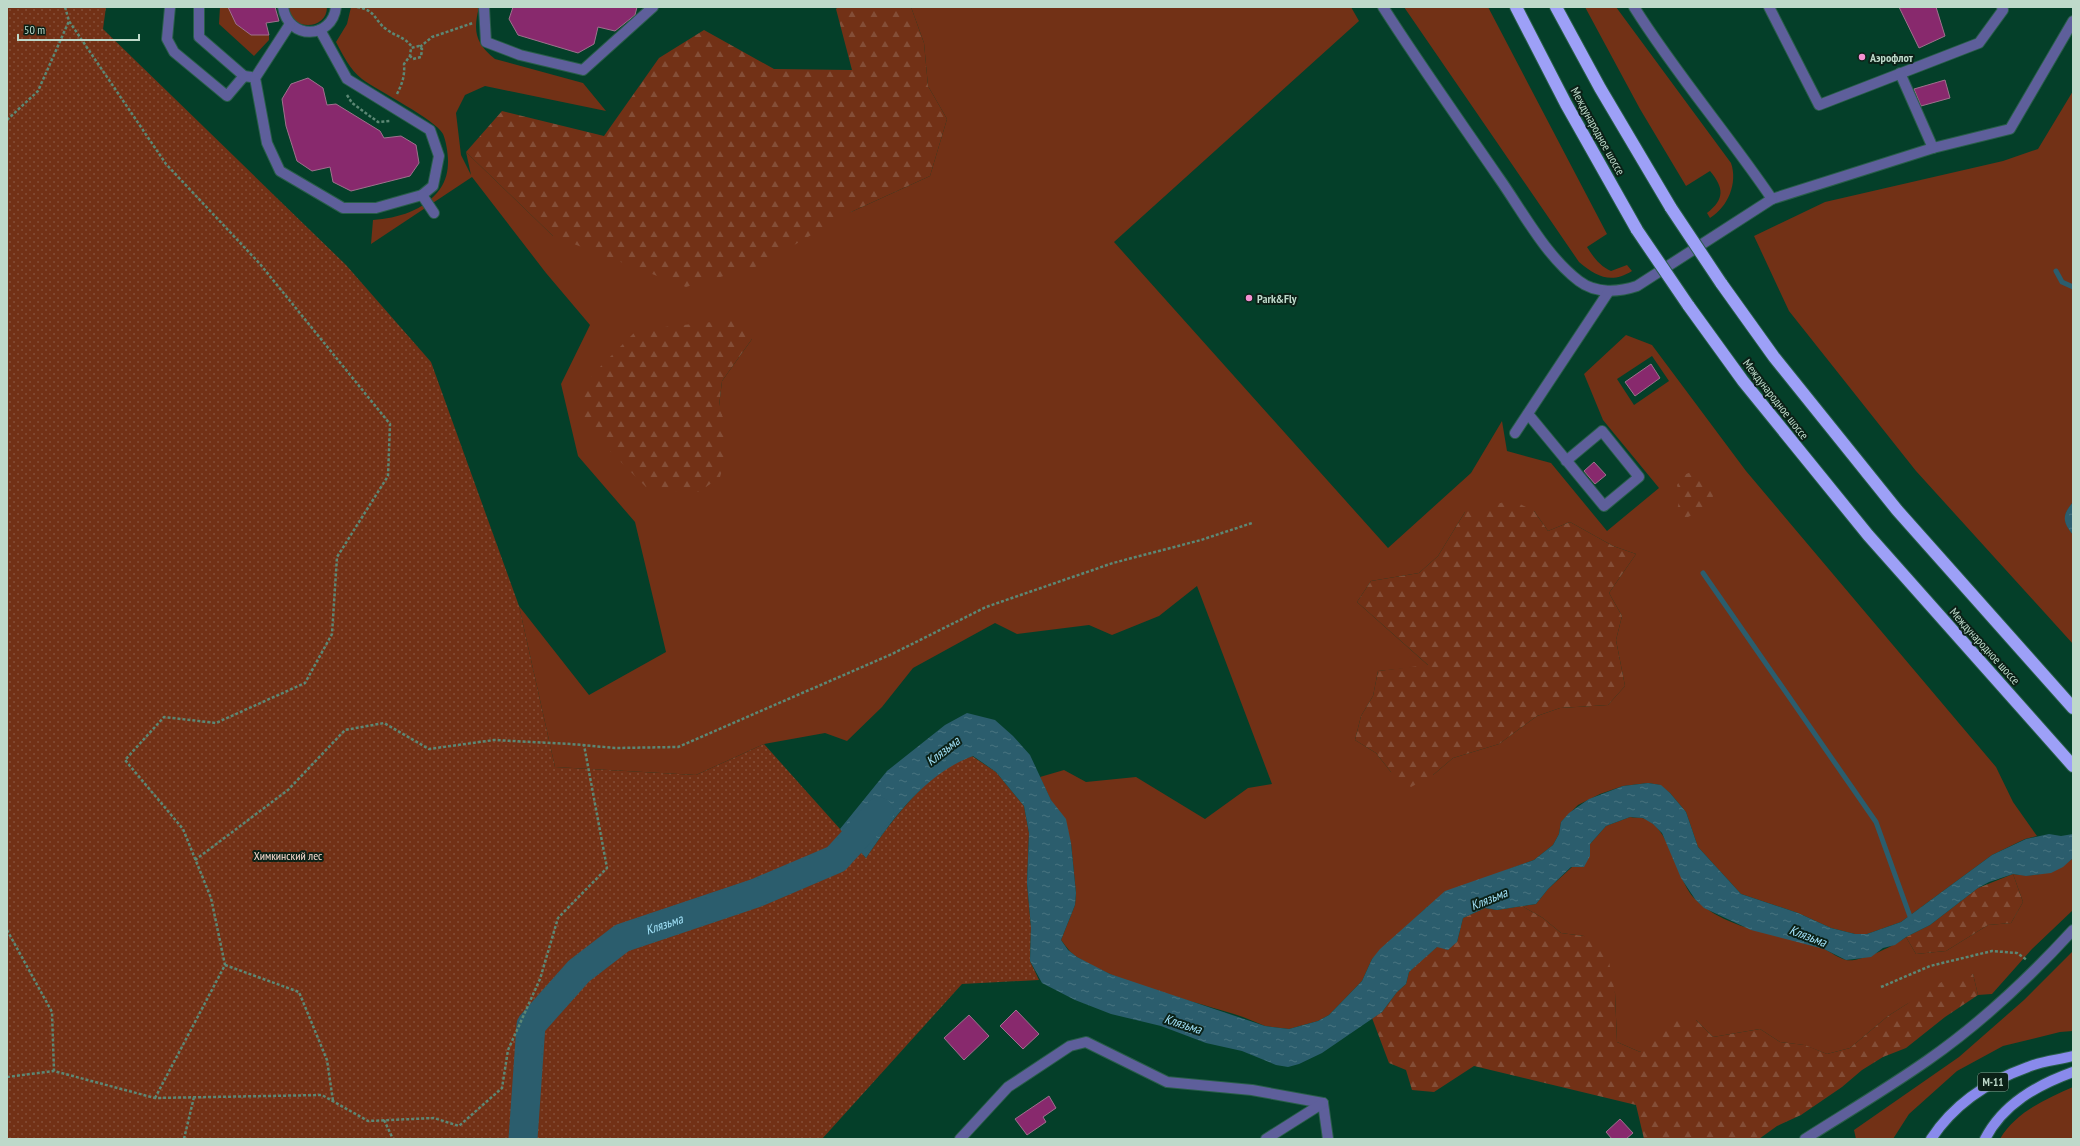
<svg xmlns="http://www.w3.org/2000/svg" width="2080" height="1146" viewBox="0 0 2080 1146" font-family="'PT Sans Narrow',sans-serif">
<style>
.grass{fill:#723116;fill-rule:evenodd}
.forest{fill:url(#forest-firs)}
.park{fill:url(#park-dots)}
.water{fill:url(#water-ripples)}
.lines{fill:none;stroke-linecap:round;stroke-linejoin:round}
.stream{stroke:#2b5d6d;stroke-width:5}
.river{stroke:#2b5d6d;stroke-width:29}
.building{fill:#88296d;stroke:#9f718d}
.minor-casing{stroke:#295e49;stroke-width:12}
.major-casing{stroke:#295e49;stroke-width:12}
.highway-casing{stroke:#295e49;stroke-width:14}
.path{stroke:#5c8875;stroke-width:2.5;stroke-dasharray:3 2;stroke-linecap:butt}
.minor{stroke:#5e5f9b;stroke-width:10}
.major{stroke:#898aec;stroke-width:10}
.highway{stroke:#9da0f7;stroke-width:12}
.highway-bridge-casing{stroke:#295e49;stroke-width:14;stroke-linecap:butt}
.highway-bridge{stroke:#9da0f7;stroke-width:12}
.poi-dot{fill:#f591d2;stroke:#0b2117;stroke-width:1.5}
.labels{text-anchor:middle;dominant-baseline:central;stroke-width:4;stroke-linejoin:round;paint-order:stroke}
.shield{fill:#0b2117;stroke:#88a294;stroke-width:1}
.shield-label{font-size:11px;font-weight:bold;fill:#bed9ca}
.poi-label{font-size:12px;font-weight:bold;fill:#bed9ca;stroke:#0b2117;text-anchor:start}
.street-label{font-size:12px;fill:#bed9ca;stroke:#0b2117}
.park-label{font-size:12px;fill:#f8dad0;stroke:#0b2117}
.water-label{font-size:13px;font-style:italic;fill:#a1e1f8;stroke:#0b2117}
</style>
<defs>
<pattern id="forest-firs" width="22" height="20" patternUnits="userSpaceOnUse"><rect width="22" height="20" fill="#723116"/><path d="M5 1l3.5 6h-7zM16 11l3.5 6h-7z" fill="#844e37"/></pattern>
<pattern id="park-dots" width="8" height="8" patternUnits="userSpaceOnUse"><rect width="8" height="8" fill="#723116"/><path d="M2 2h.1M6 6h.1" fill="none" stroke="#844e37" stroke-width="1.8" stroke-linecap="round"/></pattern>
<pattern id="water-ripples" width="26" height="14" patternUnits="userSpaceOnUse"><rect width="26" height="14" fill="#2b5d6d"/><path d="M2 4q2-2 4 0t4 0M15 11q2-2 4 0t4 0" fill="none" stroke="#487480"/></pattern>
</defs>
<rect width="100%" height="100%" fill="#043f29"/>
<g class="grass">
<polygon points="220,7 229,7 236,24 251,35 269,35 269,40 254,56 219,24"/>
<path d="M289,7H327C327,31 289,31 289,7Z"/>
<path d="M351,7H479C473,31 475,43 495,59L583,83L606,111L485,86L465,95L456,113L461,155L471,175L466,152L553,236L851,212L930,176L947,119L928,86L924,43L911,7H1351L1359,21L1114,242L1388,548L1471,473L1502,421L1507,451L1551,463L1607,531L1659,488L1603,420L1584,374L1626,335L1652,345L1746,471L1996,767L2013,802L2037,836L2025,839L1992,855L1901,922L1867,934H1855L1831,928L1798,913L1741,894L1698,847L1686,812L1670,793L1660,785L1648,783L1623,786L1600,794L1578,805L1561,822L1559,834L1553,845L1534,860L1509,869L1427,907L1372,959L1362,981L1329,1015L1318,1021L1289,1029L1265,1026L1243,1017C1192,1000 1123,986 1077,957C1070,953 1066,946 1061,940L1075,905L1076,893L1071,843L1040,777L1064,770L1086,782L1136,777L1205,819L1248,788L1272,784L1197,586L1159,616L1112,635L1089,625L1017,634L995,623L913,668L882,707L847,741L825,733L764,744L696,775L555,767L519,606L589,695L666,652L635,522L578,456L561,384L590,325L546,273L472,177L371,244L373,220C398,218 424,211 440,189C446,180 448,172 448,161C448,153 446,141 443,134C435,119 378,91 362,79C350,70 343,55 336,42L347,24ZM637,330L752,339L722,381L719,406ZM1652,356L1669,381L1634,405L1617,379ZM1534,511L1548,531L1570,522L1613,546L1636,554L1609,593L1622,616L1616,640L1625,686L1608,705L1560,708L1537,716L1499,744L1453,758L1433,775L1391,772L1376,753L1355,740L1361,716L1373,696L1378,671L1429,666L1357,602L1371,581L1419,573L1438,556L1465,512Z"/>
<path d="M1404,7H1488L1607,234L1587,247C1594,258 1600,266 1611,271L1627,265L1632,271C1611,284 1597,277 1579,262Z"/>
<path d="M1585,7H1616L1731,163C1738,183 1728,207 1710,218L1707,213C1725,199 1724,188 1710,171L1686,186L1640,109Z"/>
<path d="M2073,91V502C2062,516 2063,521 2073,535V644L1916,471L1789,311L1754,236L1825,202L2003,161L2038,149Z"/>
<path d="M1630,817C1634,818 1638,817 1642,818C1670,824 1676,880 1695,899C1729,932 1783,934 1824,949C1831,952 1838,958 1846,960C1859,963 1896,945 1906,937L1916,954L1946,951L1988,925L2011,923L2023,902L2013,874C2035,878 2056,873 2073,858V910L2032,949L1992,994L1978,995L1973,974L1907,1004L1888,1016L1850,1048L1827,1054L1804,1045L1780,1042L1760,1029L1713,1037L1696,1020L1640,1052L1617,1042L1615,993L1584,936L1561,933L1543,918L1522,906L1536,904L1548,889L1572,867L1590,856V844L1606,826Z"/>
<polygon points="2073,951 2073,1031 2060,1032 2003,1046 1957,1071 1909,1114 1893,1139 1856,1139 1854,1130 1959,1057 2024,1000"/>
<path d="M2073,1087V1139H2000C2016,1112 2046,1099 2073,1087Z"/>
</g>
<g class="forest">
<polygon points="838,7 911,7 924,43 928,86 947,119 930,176 851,212 758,266 686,287 553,236 466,152 502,111 604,136 659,58 704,30 774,69 852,70 836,9"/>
<polygon points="739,319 752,339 722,381 719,406 727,429 727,454 720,477 699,492 649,490 580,421 582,396 593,374 637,330"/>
<path d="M1693,471L1714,483C1715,507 1705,508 1686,518L1677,510L1680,498L1677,485L1684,475Z"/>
<polygon points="1512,500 1534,511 1548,531 1570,522 1613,546 1636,554 1609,593 1622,616 1616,640 1625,686 1608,705 1560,708 1537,716 1499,744 1453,758 1433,775 1411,787 1391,772 1376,753 1355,740 1361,716 1373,696 1378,671 1428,665 1357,602 1371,581 1419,573 1438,556 1465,512"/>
<polygon points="2013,874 2023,902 2011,923 1988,925 1946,951 1916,954 1906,937 1930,925 1978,888"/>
<polygon points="1522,906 1543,918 1561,933 1584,936 1606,946 1615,993 1617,1042 1640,1052 1672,1017 1696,1020 1713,1037 1760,1029 1780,1042 1805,1045 1827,1054 1850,1048 1888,1016 1943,981 1973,974 1978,995 1945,1017 1906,1048 1883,1057 1862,1070 1842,1087 1801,1115 1777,1126 1759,1139 1644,1139 1636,1105 1474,1066 1434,1092 1412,1090 1406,1070 1389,1063 1372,1018 1382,1012 1397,992 1406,984 1409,972 1418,963 1437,947 1457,942 1463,918 1485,908 1497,910"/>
</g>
<path class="park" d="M7,7H106L103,29L346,265L431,362L519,606L555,767L696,775L764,744L866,858C889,824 916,788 950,765C956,761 965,759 972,756L996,772L1024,806L1029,833L1027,883L1031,927L1030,961L1039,980L962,984L822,1139H7Z"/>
<g class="water">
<path d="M2073,502V535C2062,521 2062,515 2073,502Z"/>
<path d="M967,713L995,720L1013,736L1030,755L1051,800L1066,819L1071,843L1076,893L1075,905L1061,940L1068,950L1077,957L1110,974L1265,1026L1289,1029L1318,1021L1329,1015L1362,981L1372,959L1380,949L1445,891L1534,860L1553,845L1559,834L1561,822L1569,813L1589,799L1623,786L1648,783L1661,785L1670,793L1686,812L1698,847L1741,894L1798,913L1831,928L1855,934H1867L1901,922L1992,855L2026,839L2049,834L2061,836L2073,834V858L2063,867L2051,873L2026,876L2013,874L1989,882L1978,888L1930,925L1906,937L1895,945L1883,948L1871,957L1846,960L1824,949L1751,930L1704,908L1695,899L1681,878L1662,833L1653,824L1643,818L1630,817L1606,826L1590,844V856L1584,867H1571L1548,889L1536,904L1497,910L1485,908L1463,918L1457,942L1448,950L1437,947L1409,972L1406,984L1397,992L1382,1012L1322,1053L1299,1064L1288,1067L1276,1065L1242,1051L1206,1043L1161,1026L1111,1014L1075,1000L1042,983L1030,961L1031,927L1027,883L1029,833L1024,806L996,772L973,756C926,773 893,818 866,858L840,829L887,771L945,725Z"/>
</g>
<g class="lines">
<g class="stream">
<polyline points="2056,271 2062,282 2073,287"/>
<polyline points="1703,573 1876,822 1912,922"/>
</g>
<path class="river" id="s1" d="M523,1139L531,1025L579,971L622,938L756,893L836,859L879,812"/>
</g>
<g class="building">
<polygon points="228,7 275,7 279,21 266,23 269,35 251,35 236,24"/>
<polygon points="513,7 637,7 635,15 615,31 598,27 594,44 578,53 518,35 509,19"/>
<polygon points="1899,7 1936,7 1945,36 1919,48"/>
<polygon points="308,78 323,88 327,105 336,104 380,131 384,138 401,136 416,145 419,163 410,176 351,191 333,182 330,167 312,171 297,161 286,126 282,99 291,84"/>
<polygon points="1945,80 1950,98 1921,106 1914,89"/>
<polygon points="1651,364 1660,378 1635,396 1625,382"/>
<polygon points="1594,462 1606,475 1595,484 1584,471"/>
<polygon points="1016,1010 1039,1034 1023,1049 1000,1026"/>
<polygon points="969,1015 989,1036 964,1060 944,1038"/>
<polygon points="1049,1096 1056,1108 1043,1117 1046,1122 1027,1135 1015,1119"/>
<polygon points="1620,1119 1633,1133 1626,1139 1612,1139 1606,1132"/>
</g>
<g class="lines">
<g class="minor-casing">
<g id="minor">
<polyline points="170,7 167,39 174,52 227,96 244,76"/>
<polyline points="199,7 199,37 244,76 251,77"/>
<path d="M283,7C288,40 332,40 336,7"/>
<polyline points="484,7 486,42 520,55 583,70 653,7"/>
<path d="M1383,7C1420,65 1460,121 1499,178C1523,212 1545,255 1579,281C1596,294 1619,292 1637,286L1772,199L1933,148L2010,129L2073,21"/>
<path d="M1634,7C1676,74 1728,134 1772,199"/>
<polyline points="1769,7 1819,105 1979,43 2003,10 2002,7"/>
<polyline points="290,24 255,78 267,143 280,171 343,208 376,208 422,195 433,186 439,156 430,130 347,79 320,30"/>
<polyline points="1900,73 1933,148"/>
<polyline points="422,195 434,213"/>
<polyline points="1528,414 1604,506 1639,477 1602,431 1566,461"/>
<polyline points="1515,433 1609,291"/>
<polyline points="1323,1103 1328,1139"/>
<polyline points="960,1139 1008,1087 1070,1046 1086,1042 1167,1082 1252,1090 1323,1103"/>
<polyline points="1266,1139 1323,1103"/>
<path d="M1805,1139C1846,1113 1888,1088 1928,1060C1981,1023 2029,978 2073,930"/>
</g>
</g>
<g class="major-casing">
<g id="major">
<path d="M1931,1139C1954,1104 1989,1081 2028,1067C2042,1061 2058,1060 2073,1056"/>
<path d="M1985,1139C2003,1104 2037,1085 2073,1072"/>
</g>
</g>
<g class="highway-casing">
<g id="highway">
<polyline points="1516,7 1566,104 1637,230"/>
<polyline points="1556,7 1600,88 1671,208"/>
<polyline points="1721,283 1774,357 1897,510 2073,708"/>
<polyline points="1688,305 1743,381 1868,535 2073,766"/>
</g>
</g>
<g class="path">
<polyline points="65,7 69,21 166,164 260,264 390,424 388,476 337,557 332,634 305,683 216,723 164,717 125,760 183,829 211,898 225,965 155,1098"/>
<path d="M357,7C376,10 374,20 386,29C396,37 404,36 412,47"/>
<polyline points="420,47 432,37 473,23"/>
<path d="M397,94C402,84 405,76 404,64L410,56L411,48L419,46L422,49L421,57L413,59L410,56"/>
<polyline points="347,95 352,103 378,122 390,121"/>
<polyline points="7,120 38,91 69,21"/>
<polyline points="195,860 288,790 345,730 384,723 429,749 494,740 571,744 615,748 678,747 892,654 986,607 1113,563 1201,540 1252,523"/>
<polyline points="7,930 52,1012 54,1071"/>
<polyline points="225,965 299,992 327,1060 333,1101"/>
<polyline points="1881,987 1930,966 1992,951 2017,953 2027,960"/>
<polyline points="7,1077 54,1071 155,1098 322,1095 368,1121 434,1118 459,1126 502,1088 508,1050 540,979 558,918 607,868 584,745"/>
<polyline points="384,1120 393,1139"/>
<polyline points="184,1139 194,1097"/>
</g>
<use href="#minor" class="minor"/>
<use href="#major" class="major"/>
<use href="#highway" class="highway"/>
<g class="highway-bridge-casing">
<g id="highway-bridge">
<polyline points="1671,208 1721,283"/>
<polyline points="1637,230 1688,305"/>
</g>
</g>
<use href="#highway-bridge" class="highway-bridge"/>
</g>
<g class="poi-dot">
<circle cx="1862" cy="57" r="4"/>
<circle cx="1249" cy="298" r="4"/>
</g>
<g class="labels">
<rect class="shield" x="1978" y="1073" width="30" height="18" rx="3"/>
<g class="shield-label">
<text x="1993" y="1082">М-11</text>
</g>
<g class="poi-label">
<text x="1870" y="57">Аэрофлот</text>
<text x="1257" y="298">Park&amp;Fly</text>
</g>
<g class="street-label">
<text transform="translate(1598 131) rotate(61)">Международное шоссе</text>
<text transform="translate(1776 399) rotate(52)">Международное шоссе</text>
<text transform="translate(1985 646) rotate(48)">Международное шоссе</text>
</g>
<g class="park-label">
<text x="288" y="855">Химкинский лес</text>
</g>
<g class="water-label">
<text transform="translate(943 751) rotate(-38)">Клязьма</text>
<text transform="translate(1489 899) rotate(-22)">Клязьма</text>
<text stroke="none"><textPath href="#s1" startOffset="285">Клязьма</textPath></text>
<text transform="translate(1808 936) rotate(21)">Клязьма</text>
<text transform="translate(1183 1024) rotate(18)">Клязьма</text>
</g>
</g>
<rect width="2080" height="1146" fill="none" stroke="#bed9ca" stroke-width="16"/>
<path d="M18 34v6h121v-6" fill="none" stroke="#bed9ca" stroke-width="2"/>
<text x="24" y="34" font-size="12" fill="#bed9ca" stroke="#0b2117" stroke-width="3" paint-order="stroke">50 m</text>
</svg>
